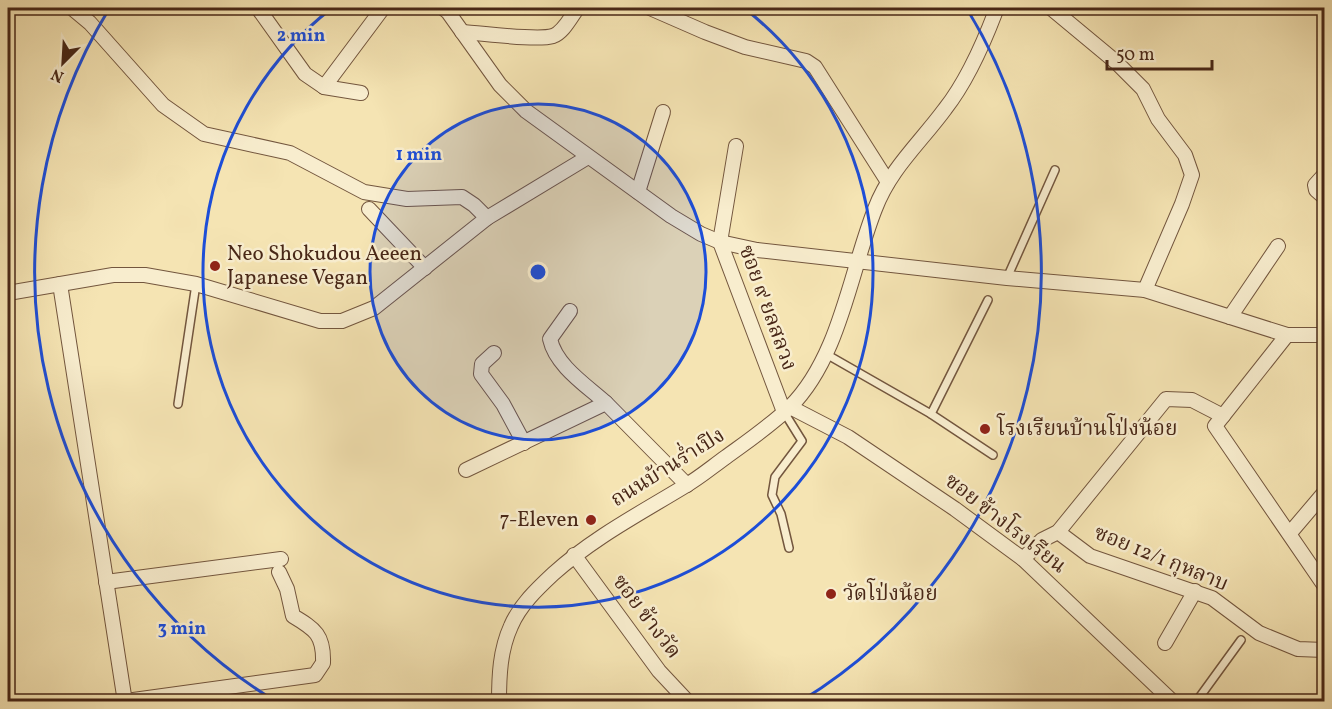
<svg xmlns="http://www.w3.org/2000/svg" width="1332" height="709" viewBox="0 0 1332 709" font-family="Vollkorn,'Noto Serif Thai',serif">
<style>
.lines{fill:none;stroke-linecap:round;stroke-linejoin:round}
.lane-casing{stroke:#73563e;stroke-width:10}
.street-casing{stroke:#73563e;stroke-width:16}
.lane{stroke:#f8edce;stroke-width:7}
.street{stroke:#f8edce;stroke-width:14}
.ring{fill:none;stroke:#1d4ed8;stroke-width:3}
.poi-dot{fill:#8f2418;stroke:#f8edce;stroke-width:2}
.labels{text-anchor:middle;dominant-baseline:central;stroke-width:5;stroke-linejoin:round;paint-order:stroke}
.poi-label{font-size:21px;fill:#482717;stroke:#f8edce;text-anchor:start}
.street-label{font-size:21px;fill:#482717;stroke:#f8edce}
.centre{fill:#1d4ed8;stroke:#f8edce;stroke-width:3}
.ring-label{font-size:18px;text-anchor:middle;font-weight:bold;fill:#1d4ed8;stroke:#f8edce;stroke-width:5;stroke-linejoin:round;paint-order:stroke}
</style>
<rect width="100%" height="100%" fill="#f5e4b3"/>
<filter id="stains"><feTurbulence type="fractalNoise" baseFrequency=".00333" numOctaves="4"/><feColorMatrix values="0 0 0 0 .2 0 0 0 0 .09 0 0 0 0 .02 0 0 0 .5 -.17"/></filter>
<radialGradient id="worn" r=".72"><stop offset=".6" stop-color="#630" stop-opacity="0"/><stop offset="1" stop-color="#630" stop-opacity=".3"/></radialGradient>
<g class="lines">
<g class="lane-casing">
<g id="lane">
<polyline points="1007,278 1055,170"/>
<polyline points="826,354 931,414 988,300"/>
<polyline points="178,404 196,284"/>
<polyline points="784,412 802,441 775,477 772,495 781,514 789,548"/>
<polyline points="931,414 993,455"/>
<polyline points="1196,702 1241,640"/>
</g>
</g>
<g class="street-casing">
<g id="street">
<polyline points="72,8 90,23 163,105 204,134 290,153 364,192 407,199 462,197 474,205 487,218"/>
<polyline points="443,8 448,12 500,85 526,111 671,216 701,234 720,242 757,250 1007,278 1145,290 1287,335 1324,335"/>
<polyline points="650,8 705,32 745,47 806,61 815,67 888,182"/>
<polyline points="1051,8 1116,62 1143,89 1158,119 1185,155 1192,175 1182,204 1145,290"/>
<polyline points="260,11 305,74 324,87 361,93"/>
<path d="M462,32C482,33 537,41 553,36C564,32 571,16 578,8"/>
<polyline points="324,87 383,8"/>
<polyline points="736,146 720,242 784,412"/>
<polyline points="1324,175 1315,185 1316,190 1324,197"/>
<polyline points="638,192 663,112"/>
<polyline points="369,209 425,268"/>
<polyline points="60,284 125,702"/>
<polyline points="8,293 113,275 145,275 196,284 320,321 342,321 374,308 487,218 588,157"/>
<path d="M570,311L550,339C556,366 586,385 606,403"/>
<polyline points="1230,317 1278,246"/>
<polyline points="1287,335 1215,426 1324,585"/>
<polyline points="494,353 482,364 481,374 503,404 524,443"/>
<polyline points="790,407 848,437 955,509 1023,559 1173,702"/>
<polyline points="466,470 606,403 687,485"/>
<polyline points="1058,532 1090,556 1212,598 1259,633 1298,649 1324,650"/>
<polyline points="1290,533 1324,493"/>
<polyline points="574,555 659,671 688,702"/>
<polyline points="1023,559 1042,540 1058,532 1166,399 1192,400 1223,416"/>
<polyline points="106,582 281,559"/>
<polyline points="1165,643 1195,591"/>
<path d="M119,702L315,675L323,663C324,635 315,629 293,616L287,589L279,572"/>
<path d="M499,702C499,676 500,650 511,626C520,605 537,589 553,574C593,538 639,514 685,486C699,478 712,467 726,457C748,441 770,426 790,407C840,357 850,272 875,209C890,169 920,143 945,109C967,81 982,47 995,13L996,8"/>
</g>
</g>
<use href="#lane" class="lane"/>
<use href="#street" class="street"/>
</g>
<circle cx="538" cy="272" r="168" fill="#1d4ed8" fill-opacity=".12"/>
<g class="ring">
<circle cx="538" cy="272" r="168"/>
<path d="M744 8A335 335 0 1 1 332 8"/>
<path d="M275 701A503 503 0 0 1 109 9M967 9A503 503 0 0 1 801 701"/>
</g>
<g class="poi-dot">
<circle cx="215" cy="266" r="6"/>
<circle cx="985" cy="429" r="6"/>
<circle cx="591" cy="520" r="6"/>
<circle cx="831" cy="594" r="6"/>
</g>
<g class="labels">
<g class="poi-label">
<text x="227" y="254">Neo Shokudou Aeeen<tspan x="227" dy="24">Japanese Vegan</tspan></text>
<text x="997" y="429">โรงเรียนบ้านโป่งน้อย</text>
<text x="579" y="520" text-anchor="end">7-Eleven</text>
<text x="843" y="594">วัดโป่งน้อย</text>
</g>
<g class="street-label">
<text transform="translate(767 308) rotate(70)">ซอย ๙ ยลสลวง</text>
<text transform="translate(668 468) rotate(-32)">ถนนบ้านร่ำเปิง</text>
<text transform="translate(1005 524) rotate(38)">ซอย ข้างโรงเรียน</text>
<text transform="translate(1161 559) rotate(22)">ซอย 12/1 กุหลาบ</text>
<text transform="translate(646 617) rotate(53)">ซอย ข้างวัด</text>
</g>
</g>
<circle cx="538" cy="272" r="9" class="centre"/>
<g class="ring-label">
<text x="301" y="41">2 min</text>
<text x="419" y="160">1 min</text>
<text x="182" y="634">3 min</text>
</g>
<rect width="1332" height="709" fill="none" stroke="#f5e4b3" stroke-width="30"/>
<rect x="9" y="9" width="1314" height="691" fill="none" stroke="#482717" stroke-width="3"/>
<rect x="15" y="15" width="1302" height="679" fill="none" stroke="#482717" stroke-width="1.5"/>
<g transform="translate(63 63) rotate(204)" stroke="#f8edce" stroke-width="4.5" paint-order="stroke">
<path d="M0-4.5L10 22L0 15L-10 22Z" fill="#482717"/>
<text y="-9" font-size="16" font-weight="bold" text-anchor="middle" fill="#482717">N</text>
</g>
<path d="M1107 60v9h105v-9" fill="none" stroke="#482717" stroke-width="3"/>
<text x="1116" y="60" font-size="18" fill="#482717" stroke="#f8edce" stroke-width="4.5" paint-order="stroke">50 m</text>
<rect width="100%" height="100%" filter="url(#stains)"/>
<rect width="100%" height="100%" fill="url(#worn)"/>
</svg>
